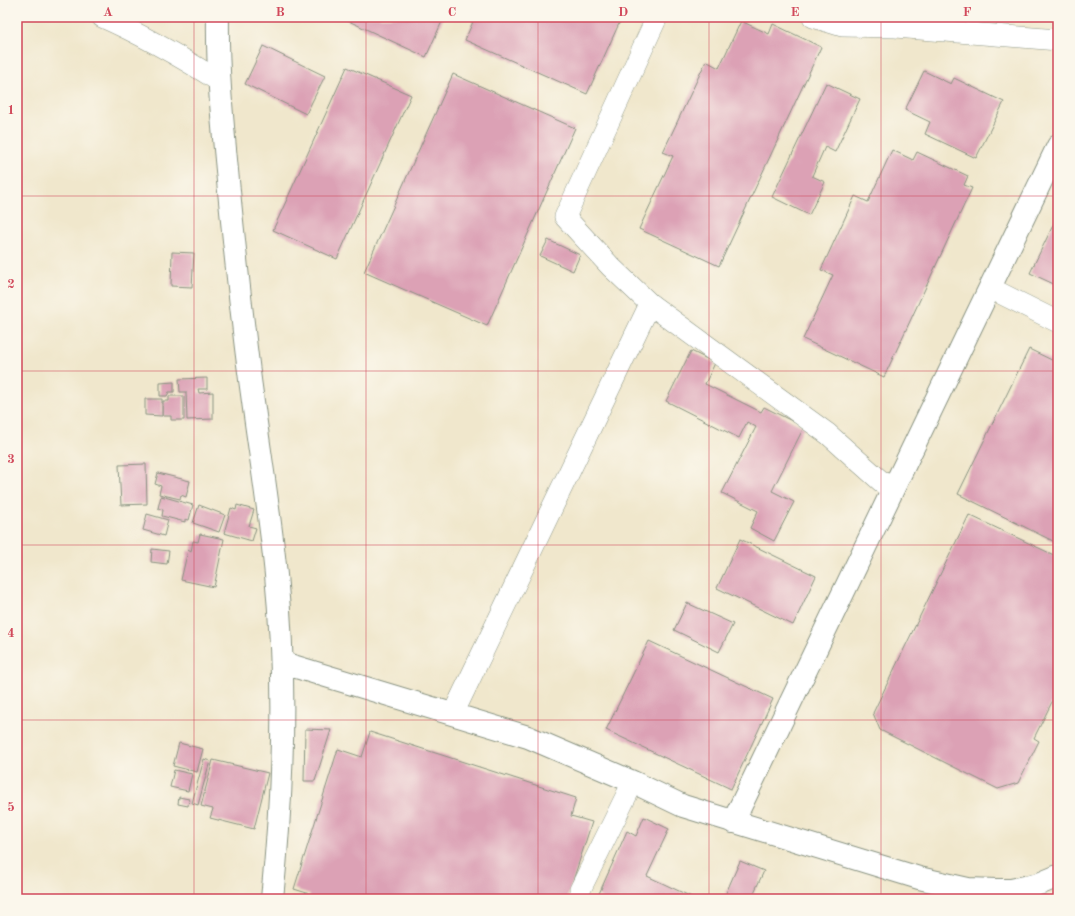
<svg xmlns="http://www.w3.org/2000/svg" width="1075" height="916" viewBox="0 0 1075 916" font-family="'Old Standard TT',serif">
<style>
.building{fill:#dca1b5}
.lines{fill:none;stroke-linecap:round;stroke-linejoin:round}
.minor-casing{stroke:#889280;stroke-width:22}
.tertiary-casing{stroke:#889280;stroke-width:24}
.minor{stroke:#fff;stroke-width:21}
.tertiary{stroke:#fff;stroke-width:22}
.grid{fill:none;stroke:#d1495b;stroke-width:1;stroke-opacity:0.55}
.neatline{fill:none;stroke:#d1495b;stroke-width:1.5}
.grid-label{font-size:13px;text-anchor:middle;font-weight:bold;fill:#d1495b}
</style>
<rect width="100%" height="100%" fill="#fbf7ec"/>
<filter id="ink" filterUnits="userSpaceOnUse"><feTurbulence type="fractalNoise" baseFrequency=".025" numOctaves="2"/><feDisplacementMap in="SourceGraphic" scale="8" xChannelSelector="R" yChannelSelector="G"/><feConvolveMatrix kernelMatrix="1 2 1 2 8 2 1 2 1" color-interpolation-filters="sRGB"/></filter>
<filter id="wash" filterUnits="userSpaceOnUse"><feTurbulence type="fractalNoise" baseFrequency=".012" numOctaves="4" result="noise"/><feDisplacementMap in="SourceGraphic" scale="16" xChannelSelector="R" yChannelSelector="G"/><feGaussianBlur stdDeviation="0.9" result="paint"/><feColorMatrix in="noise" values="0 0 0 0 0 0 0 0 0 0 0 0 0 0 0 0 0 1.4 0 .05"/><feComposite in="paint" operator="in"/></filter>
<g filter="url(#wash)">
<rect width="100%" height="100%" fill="#f0e7cc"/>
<g id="blocks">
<g class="building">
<polygon points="340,17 444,17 426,57"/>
<polygon points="475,17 622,17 587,94 465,40"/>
<polygon points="980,17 995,17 995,20"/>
<polygon points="741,21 769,34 773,24 821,47 719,266 639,229 673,156 663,152 706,61 719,68"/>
<polygon points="263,46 325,76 306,114 245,84"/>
<polygon points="347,67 411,95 337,259 273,230"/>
<polygon points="924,71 951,84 954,78 1004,102 976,158 925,134 930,122 905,110"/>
<polygon points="453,74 575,128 487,326 364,272"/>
<polygon points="826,83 860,99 835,152 825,147 812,176 825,182 809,215 772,197"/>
<polygon points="892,150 913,160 917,152 968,176 964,185 972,188 884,377 803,339 833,275 821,270 855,196 868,202"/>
<polygon points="1058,215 1058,286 1030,273"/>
<polygon points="548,240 580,255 573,271 540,256"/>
<polygon points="172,252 194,253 192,287 171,286"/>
<polygon points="1029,349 1058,363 1058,535 1055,542 958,494"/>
<polygon points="691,351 715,363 705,384 761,412 764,407 804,427 772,491 794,502 774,541 750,528 758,511 722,493 756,427 747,422 739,438 666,401"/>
<polygon points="207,378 207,389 198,389 199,393 213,392 213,419 187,420 186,392 180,392 179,379"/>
<polygon points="174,382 174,392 169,392 167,396 160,396 160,383"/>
<polygon points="169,396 184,396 184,420 171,420 171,416 163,416 163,401 169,401"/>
<polygon points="145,399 162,399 162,416 145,415"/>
<polygon points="146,464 147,504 121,505 119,465"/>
<polygon points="158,473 190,481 186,497 181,495 180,499 159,494 161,486 155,484"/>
<polygon points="161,496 193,505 189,520 185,519 185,522 162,516 163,510 158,508"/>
<polygon points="199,505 225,515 219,532 193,523"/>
<polygon points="237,505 254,510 249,526 256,528 252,541 224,533 231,508 236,510"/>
<polygon points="147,514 168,520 164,536 143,530"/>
<polygon points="969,515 1058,557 1058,690 1034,738 1039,741 1018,783 998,789 880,730 873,713"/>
<polygon points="200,534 224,539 214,587 181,580 188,550 191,552 193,541 198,542"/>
<polygon points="740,539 816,576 793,625 717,588"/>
<polygon points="152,549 169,551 167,564 151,562"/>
<polygon points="687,603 733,624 719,652 674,630"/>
<polygon points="649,641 773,699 731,789 606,730"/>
<polygon points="305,729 331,730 315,781 304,781"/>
<polygon points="370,732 576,798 571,816 592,822 567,899 308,899 310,894 294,889 338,749 362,757"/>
<polygon points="179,743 203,749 197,772 173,766"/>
<polygon points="204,759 210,761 198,805 192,803"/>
<polygon points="213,760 268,773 254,829 210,818 213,809 201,806"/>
<polygon points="174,770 192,774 188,791 170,787"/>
<polygon points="179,797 189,799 188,806 178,804"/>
<polygon points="644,817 669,829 647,876 696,899 604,899 598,896 627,831 636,836"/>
<polygon points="740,861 764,871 751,899 739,899 726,893"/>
</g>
</g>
</g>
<g filter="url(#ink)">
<use href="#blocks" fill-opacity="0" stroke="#889280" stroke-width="1"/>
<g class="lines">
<g class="minor-casing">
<g id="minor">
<path d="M102,17C143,35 181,57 219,81"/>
<polyline points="657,17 565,217 611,267 650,304 828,434 892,491"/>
<polyline points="813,17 842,26 895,27 1058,40"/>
<polyline points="990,288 1058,322"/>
<polyline points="453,714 650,304"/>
<polyline points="580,899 580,890 633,782"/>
</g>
</g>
<g class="tertiary-casing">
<g id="tertiary">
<path d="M218,17C217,72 223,127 228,181C235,252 242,323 252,394C260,454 270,514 276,575C287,683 283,791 272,899"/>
<polyline points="283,663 528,737 633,782 683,806 919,878 968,889 996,890 1011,890 1039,884 1058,876"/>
<polyline points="733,822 1058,146"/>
</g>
</g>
<use href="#minor" class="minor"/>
<use href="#tertiary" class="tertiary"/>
</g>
</g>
<path class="grid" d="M194,17V899M366,17V899M538,17V899M709,17V899M881,17V899M17,196H1058M17,371H1058M17,545H1058M17,720H1058"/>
<rect width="1075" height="916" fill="none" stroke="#fbf7ec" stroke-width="44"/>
<rect x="22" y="22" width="1031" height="872" class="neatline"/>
<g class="grid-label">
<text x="108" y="16">A</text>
<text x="280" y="16">B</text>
<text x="452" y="16">C</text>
<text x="623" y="16">D</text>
<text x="795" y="16">E</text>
<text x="967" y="16">F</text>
<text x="11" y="114">1</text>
<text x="11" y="288">2</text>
<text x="11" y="463">3</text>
<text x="11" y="637">4</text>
<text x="11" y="811">5</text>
</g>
</svg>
